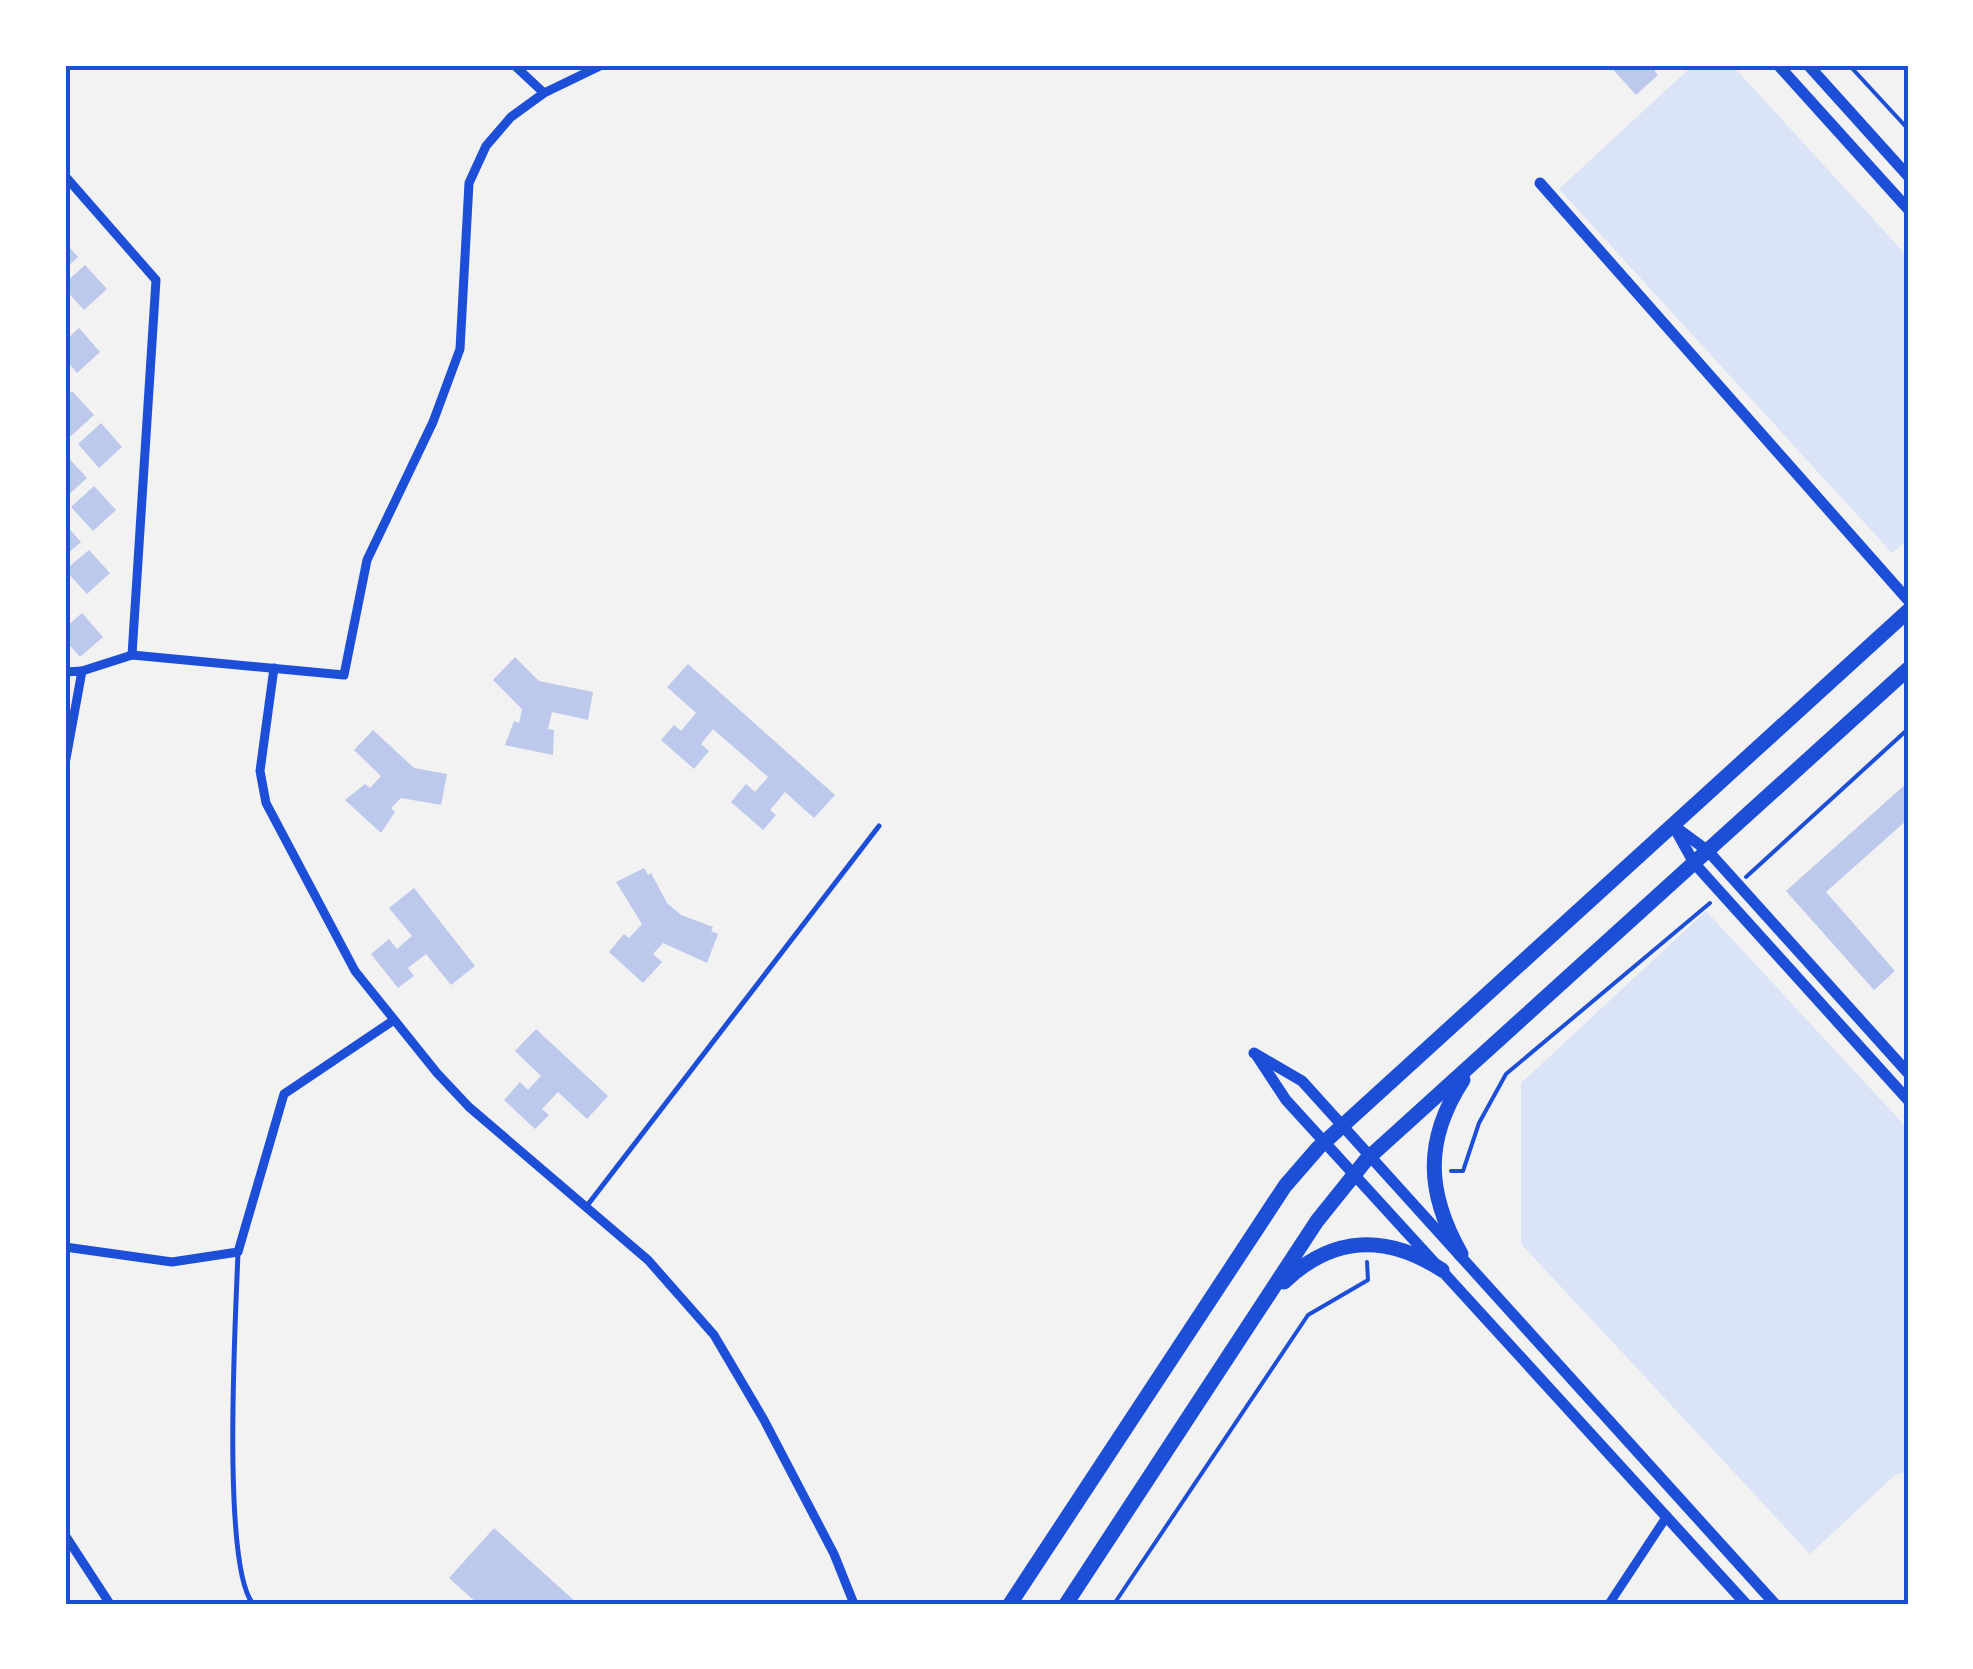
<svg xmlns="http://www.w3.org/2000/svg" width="1973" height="1669" viewBox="0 0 1973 1669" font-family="'IBM Plex Serif',serif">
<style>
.green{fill:#dbe4f7}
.building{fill:#bdc9ec}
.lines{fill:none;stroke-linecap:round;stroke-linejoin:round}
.path{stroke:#1d4ed8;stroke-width:4}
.service{stroke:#1d4ed8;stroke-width:5}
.minor{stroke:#1d4ed8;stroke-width:9}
.tertiary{stroke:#1d4ed8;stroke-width:11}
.primary{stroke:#1d4ed8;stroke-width:15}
.neatline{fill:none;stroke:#1d4ed8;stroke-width:4}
</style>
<rect width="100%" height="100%" fill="#f2f2f2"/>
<g class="green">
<polygon points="1693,65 1732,65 1908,257 1908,540 1892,553 1559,189"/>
<polygon points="1706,911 1908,1129 1908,1472 1895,1475 1810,1554 1521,1244 1521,1083"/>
</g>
<g class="building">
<polygon points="1609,65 1650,65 1658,75 1636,95"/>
<polygon points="65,242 78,257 65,269"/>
<polygon points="85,265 107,289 84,310 65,289 65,283"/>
<polygon points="79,328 100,352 77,373 65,359 65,341"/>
<polygon points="72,391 94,415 71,436 65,430 65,398"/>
<polygon points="101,423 122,447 99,468 78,444"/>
<polygon points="65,454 87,478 65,498"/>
<polygon points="94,486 116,510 93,531 71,507"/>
<polygon points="65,524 81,542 65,556"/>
<polygon points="89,550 110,573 87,594 65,570"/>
<polygon points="82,613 103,637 80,657 65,640 65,628"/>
<polygon points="515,657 539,681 593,692 588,720 552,712 548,729 554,730 553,755 505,745 514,721 519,723 522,709 493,680"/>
<polygon points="688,664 835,795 814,818 785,792 770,810 776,815 763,830 731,802 746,784 755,792 768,777 713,729 701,744 709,751 694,769 661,740 674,725 681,731 696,713 667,687"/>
<polygon points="373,730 414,768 447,774 441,805 401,798 391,808 395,812 381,833 345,800 365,784 370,788 381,776 354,750"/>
<polygon points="1908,782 1908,819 1826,892 1895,971 1874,990 1786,891"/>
<polygon points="644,868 648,875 651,873 667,903 681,915 713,927 711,931 718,934 707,963 663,943 653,954 662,962 643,983 609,952 624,934 629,938 642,924 616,882"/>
<polygon points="414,888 475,966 451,985 426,954 408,968 414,976 398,988 371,954 389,939 397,949 412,936 389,908"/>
<polygon points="536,1029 608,1096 587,1119 558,1092 542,1109 549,1115 535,1129 504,1100 520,1082 528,1090 541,1076 515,1051"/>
<polygon points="494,1528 578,1604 478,1604 449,1578"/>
</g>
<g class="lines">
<g class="path">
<polyline points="1849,65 1908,129"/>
<polyline points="1746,877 1908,729"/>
<polyline points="1451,1171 1463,1171 1479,1123 1506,1074 1710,903"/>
<polyline points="1114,1604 1308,1315 1368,1280 1367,1262"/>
</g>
<g class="service">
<polyline points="586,1207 879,826"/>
<path d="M238,1252C236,1312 221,1565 253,1604"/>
</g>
<g class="minor">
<polyline points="514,65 544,93"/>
<polyline points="65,176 156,280 132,655"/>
<polyline points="274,668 260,771 266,803 355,971 437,1073 469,1107 648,1260 714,1335 764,1420 834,1554 854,1604"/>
<polyline points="82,671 132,655 344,675 367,560 433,422 460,349 469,183 486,146 511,117 544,93 602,65"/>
<polyline points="65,672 82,671 65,764"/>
<polyline points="65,1247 172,1262 238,1252 284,1094 394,1020"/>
<polyline points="65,1535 110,1604"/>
<polyline points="1609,1604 1667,1516"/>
</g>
<g class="tertiary">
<polyline points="1778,65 1908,209"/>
<polyline points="1808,65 1908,176"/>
<polyline points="1540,183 1908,600"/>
<polyline points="1673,825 1694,863 1908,1100"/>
<polyline points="1678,829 1708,851 1908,1073"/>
<polyline points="1254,1053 1302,1081 1775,1604"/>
<polyline points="1257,1056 1286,1100 1746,1604"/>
</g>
<g class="primary">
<path d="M1461,1254C1426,1192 1424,1140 1463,1080"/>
<path d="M1284,1282C1333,1235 1387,1234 1442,1270"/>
<polyline points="1010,1604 1285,1186 1318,1148 1908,611"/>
<polyline points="1066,1604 1317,1221 1366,1160 1908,669"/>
</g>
</g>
<rect width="1973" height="1669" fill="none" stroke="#ffffff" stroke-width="135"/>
<rect x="68" y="68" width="1838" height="1534" class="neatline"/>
</svg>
